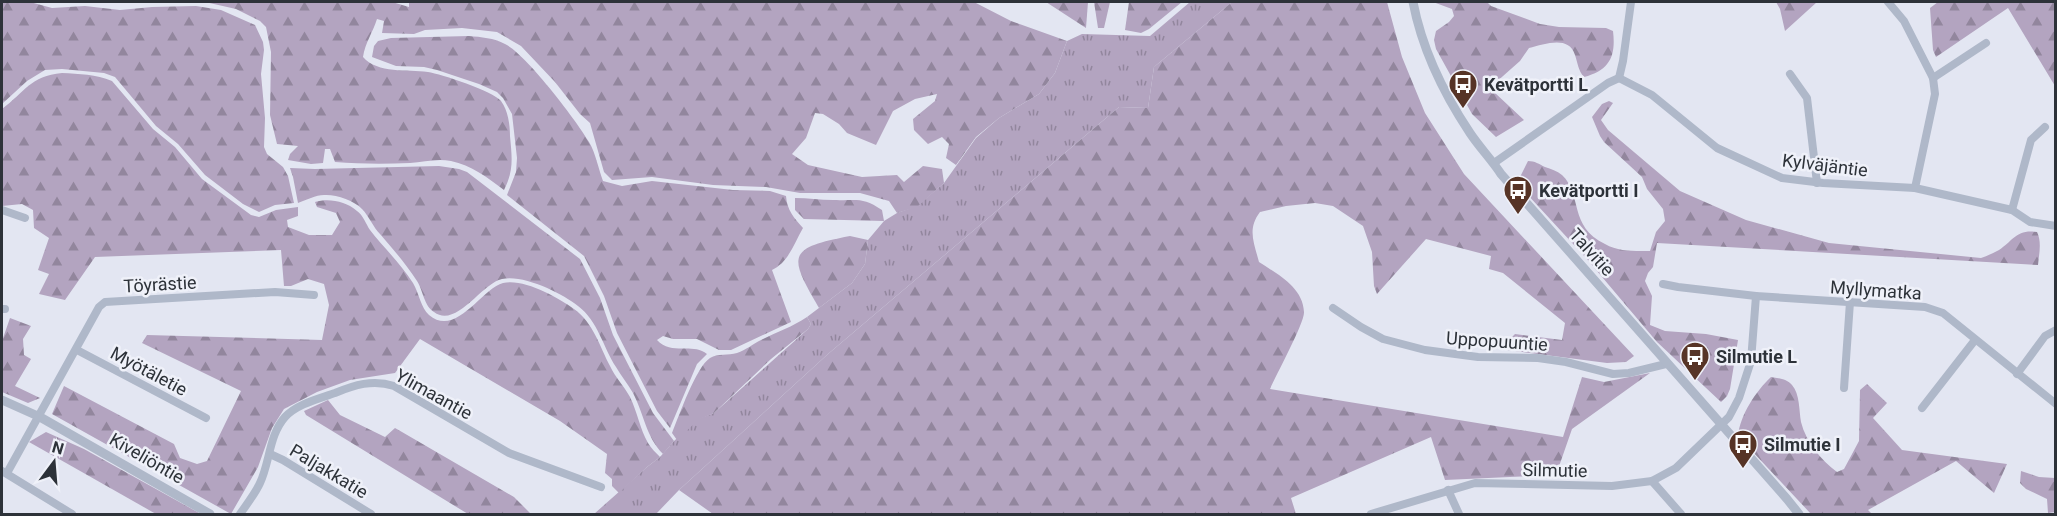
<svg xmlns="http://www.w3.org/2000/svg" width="2057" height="516" viewBox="0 0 2057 516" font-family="Roboto,sans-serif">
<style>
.grass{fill:url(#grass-tufts)}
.forest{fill:url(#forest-firs)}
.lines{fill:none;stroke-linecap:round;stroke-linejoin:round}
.minor{stroke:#afb8c9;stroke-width:8}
.tertiary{stroke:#afb8c9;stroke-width:9}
.labels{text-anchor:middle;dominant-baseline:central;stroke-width:5;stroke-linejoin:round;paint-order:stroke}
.poi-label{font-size:18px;font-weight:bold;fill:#2d3239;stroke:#eff1f9;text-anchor:start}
.street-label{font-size:18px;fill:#2d3239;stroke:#eff1f9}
</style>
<defs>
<pattern id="grass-tufts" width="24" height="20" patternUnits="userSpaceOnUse" patternTransform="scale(1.5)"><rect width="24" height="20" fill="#b3a4c0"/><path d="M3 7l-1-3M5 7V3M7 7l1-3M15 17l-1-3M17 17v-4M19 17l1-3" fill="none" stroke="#92869d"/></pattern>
<pattern id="forest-firs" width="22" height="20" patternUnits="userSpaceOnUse" patternTransform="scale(1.5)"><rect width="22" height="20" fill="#b3a4c0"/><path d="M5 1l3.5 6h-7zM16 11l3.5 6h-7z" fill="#92869d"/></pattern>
</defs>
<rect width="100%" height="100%" fill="#e3e6f2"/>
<polygon class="grass" points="1190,2 1232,2 1154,67 1148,108 1119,107 828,354 679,490 656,514 594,514 647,467 660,457 674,441 698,419 714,413 808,329 811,324 807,317 852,283 865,264 868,240 884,221 897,213 917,206 944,183 976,138 999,118 1039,94 1055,73 1067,41 1082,34 1150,36"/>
<g class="forest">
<polygon points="2,2 30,2 52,8 85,6 120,10 152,7 196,6 221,10 255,25 263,42 264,50 261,74 265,118 264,147 267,154 283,167 288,176 294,203 275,205 259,212 243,204 205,175 178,144 156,126 115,77 104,73 62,69 45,70 27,81 2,104"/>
<path d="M85,2H392L409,7V2H974L1011,21L1067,41L1055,73L1039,94L999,118L976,137L956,165L946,158L949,144L942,137L928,144L914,130L913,119L935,101L937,94L915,99L893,111L876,145L847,133L839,124L823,114L815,113L806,138L792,154L808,165L862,177L897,175L904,182L923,166L942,169L944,183L917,207L897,213L889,201L860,193H800L766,187L713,185L652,177L612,180L604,172L590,123L580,114L555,82L521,46L497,32L462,28L425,30L414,34L382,33L384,21L377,19C373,32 365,43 363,57C378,74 407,69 428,72C441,74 493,91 501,101C508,110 510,125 510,136C512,158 514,170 504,190C488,178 471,165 451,161C437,158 424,162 410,163C385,164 360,164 335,162L330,149H325L323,163L311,164L288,160L290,154L298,146L277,144L270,115L271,52L266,27L260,21L236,9L205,2L107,3Z"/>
<polygon points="1046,2 1088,2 1086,28"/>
<polygon points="1094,2 1110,2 1104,28 1098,28"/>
<polygon points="1129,2 1182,2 1149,29 1141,33 1125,30"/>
<path d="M1232,2H1387L1402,57L1425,113L1464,174L1634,356L1626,362L1607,363L1500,349L1515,334L1562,340L1565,323L1503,273L1489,269L1491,256L1426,239L1377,294L1374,286L1372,252L1363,226L1333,206L1315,203L1286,206L1260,212C1247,229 1254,243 1259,262C1277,274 1303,287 1304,312C1305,322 1276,375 1270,389L1563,437L1582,377L1604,382L1650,373L1572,429L1556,475L1445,480L1431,437L1291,498L1296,514H713L679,490L828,354L1119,107L1148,108L1154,67Z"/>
<path d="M1433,2H1487L1491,6L1540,24L1559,27L1606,28L1613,31C1616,56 1610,70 1584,77C1578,70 1578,64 1575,55C1569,35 1545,44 1529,48L1520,61L1494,84V92L1524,120L1496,137L1472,114L1436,49L1434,40L1436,31L1449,22L1454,16L1452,9Z"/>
<polygon points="1776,2 1817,2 1785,31 1780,9"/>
<polygon points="1938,2 2055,2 2055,86 2008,8 1936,57 1933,50 1930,8"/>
<path d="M469,36C481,37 494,38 505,44C525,53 577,121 589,142C596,154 598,168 603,181L622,186L652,181L733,190L770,191L786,196C787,210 794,218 803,228C794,243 789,262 772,270L791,322L731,350H719L697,339H673L663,336L657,340C672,356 692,342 707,354L697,364L670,428L657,411L638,374L617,333L604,296L584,256L507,195L516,172L517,158L512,114L503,98L497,92L479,84L437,70L424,67L396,66L372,57L374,46L378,41L391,38Z"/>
<path d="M62,73C79,74 96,74 112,81L153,129L175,147L202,179L251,215L259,217L276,210L298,207V216L287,220L288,227L309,235H332L340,222L336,213L317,207L315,202C328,198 346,201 357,211C363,215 366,224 370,230C384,248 401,264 413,283C419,293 421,308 429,315C456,338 481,289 503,283C523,278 558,297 574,309C593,322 600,347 610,366C615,377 624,386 630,397C637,411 640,429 648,443C651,448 656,453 660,457L647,467L619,493L612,486V479L605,473L607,454L560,421L420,339L395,373L350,380L317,392L284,409L272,428L258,467L231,514L52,414L64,386L174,444L180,458L197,464L207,461L241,391L142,343L147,335L322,340L329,305L324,284L308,279L291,286H284L281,250L95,257L65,300L39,294L49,274L38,270L49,238L34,228L33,210L22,204L2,206V109C25,92 30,76 62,73Z"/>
<path d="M1609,101L1613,103L1601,120L1608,130L1680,191L1746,220L1829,243L1981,258C1987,256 1993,253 1999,250C2013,241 2016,229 2037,232C2042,242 2039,254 2038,265L1657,243L1653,267L1648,273L1645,281L1652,296L1650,325L1665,331L1706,334L1738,340L1730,389L1727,396L1721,402L1657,342L1586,258L1526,193L1519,179L1528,161C1535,161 1539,164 1545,167C1551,169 1557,171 1562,175C1583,195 1568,226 1605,244C1619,252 1635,251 1650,251L1656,232L1665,221L1663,209L1647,189L1642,177L1604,142L1600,136L1592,117L1602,104Z"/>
<path d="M439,166L459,169L467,172L580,259L600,298L613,335L634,376L653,413L674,441L663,454C646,437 644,414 633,393C628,384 621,376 616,367C603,347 598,321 578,306C562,293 523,274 502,279C482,283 456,329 434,312C424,306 423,290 417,281C406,264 393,249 380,234C373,227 369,216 362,209C354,200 335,194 324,195C316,195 306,200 298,203L293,177L290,168L315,169Z"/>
<path d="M795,198C808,198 820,200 833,200C856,201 862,196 882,210L884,221L804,219L795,210Z"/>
<path d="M850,236L868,240L865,264L852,283L819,308C788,255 787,248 850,236Z"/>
<path d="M807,317L811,324L808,329L771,359L714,413L698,420L677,440L672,433C679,416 696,367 710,358C718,353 728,356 737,353C746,350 753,344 761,340C777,332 792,327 807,317Z"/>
<polygon points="10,318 31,326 23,339 24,355 31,359 15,386 40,398 28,403 2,392 2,341"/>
<path d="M1771,377C1778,378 1787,379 1792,385C1800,394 1799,411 1801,422C1806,442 1821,460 1837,472L1844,469L1859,441L1860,390L1867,384L1887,403L1873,418L1902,450L2007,464L1994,493L1956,461L1868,510L1872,514H1811L1738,436C1740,415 1756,391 1771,377Z"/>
<polygon points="328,400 340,415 385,437 395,428 402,432 514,497 531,514 468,514 306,415 304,411"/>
<polygon points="46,432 84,449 201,514 156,514 29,442"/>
<polygon points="2021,471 2039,477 2055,478 2055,512 2048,513 2047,499 2026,489 2020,483"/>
</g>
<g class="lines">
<g class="minor">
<polyline points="1888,2 1904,21 1933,78 1935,94 1915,188"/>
<polyline points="1790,74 1807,98 1817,183"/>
<polyline points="1619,78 1652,95 1717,148 1782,178 1823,183 1915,188 2012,210 2030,222 2056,226"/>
<polyline points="1619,78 1623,61 1631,2"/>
<polyline points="1933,78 1986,43"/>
<polyline points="1494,163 1608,83 1619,78"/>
<polyline points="2,210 25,218"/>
<polyline points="2012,210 2031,140 2045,127"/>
<polyline points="1663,284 1678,287 1756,296 1925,307 1943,313 2056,404"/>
<polyline points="1333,308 1361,327 1383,339 1425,350 1478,357 1538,358 1566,362 1613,374 1629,373 1666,364"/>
<polyline points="2,309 5,309"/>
<polyline points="77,350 206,418"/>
<polyline points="2017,374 2045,336 2056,330"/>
<polyline points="1844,388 1850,302"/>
<polyline points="1922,408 1975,340"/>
<polyline points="270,454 283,460 371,514"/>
<polyline points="2,471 72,514"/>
<polyline points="7,473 99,307 105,302 275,292 314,295"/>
<polyline points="1652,481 1681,514"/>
<polyline points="1448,490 1459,514"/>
<path d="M240,514C247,504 255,494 260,483C270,462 269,435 285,417C297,404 318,399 335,393C354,385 373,379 394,386L509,453L601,487"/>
<polyline points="1371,514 1475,483 1612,486 1652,481 1676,468 1729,417 1739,398 1751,361 1756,296"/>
</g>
<g class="tertiary">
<path d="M1413,2C1422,49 1444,94 1470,133C1480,148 1492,160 1501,174L1787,499L1799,514"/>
<polyline points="2,400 40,417 210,514"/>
</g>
</g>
<defs>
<g id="bus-pin" transform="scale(1.5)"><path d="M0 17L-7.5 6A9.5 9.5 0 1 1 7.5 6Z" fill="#573426" stroke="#eff1f9"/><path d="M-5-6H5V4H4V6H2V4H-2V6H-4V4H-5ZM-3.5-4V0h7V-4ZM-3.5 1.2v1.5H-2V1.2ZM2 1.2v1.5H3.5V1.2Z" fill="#fff"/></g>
</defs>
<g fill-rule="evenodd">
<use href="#bus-pin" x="1463" y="84"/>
<use href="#bus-pin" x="1518" y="190"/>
<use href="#bus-pin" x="1695" y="356"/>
<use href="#bus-pin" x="1743" y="444"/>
</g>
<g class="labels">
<g class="poi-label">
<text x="1484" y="84">Kevätportti L</text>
<text x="1539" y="190">Kevätportti I</text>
<text x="1716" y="356">Silmutie L</text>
<text x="1764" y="444">Silmutie I</text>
</g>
<g class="street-label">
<text transform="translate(1825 165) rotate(7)">Kylväjäntie</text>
<text transform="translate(1592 252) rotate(48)">Talvitie</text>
<text transform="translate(160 284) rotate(-3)">Töyrästie</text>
<text transform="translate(1876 290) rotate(4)">Myllymatka</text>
<text transform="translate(1497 341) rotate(4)">Uppopuuntie</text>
<text transform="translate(149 371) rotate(28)">Myötäletie</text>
<text transform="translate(434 394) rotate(29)">Ylimaantie</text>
<text transform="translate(147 458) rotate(30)">Kiveliöntie</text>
<text transform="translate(1555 470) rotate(1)">Silmutie</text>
<text transform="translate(329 471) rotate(31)">Paljakkatie</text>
</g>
</g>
<rect width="2057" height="516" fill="none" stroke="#2d3239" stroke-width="6"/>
<g transform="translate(54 462) rotate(16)" stroke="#eff1f9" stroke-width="4.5" paint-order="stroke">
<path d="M0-4.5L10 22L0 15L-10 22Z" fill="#2d3239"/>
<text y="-9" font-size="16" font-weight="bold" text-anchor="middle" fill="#2d3239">N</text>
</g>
</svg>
